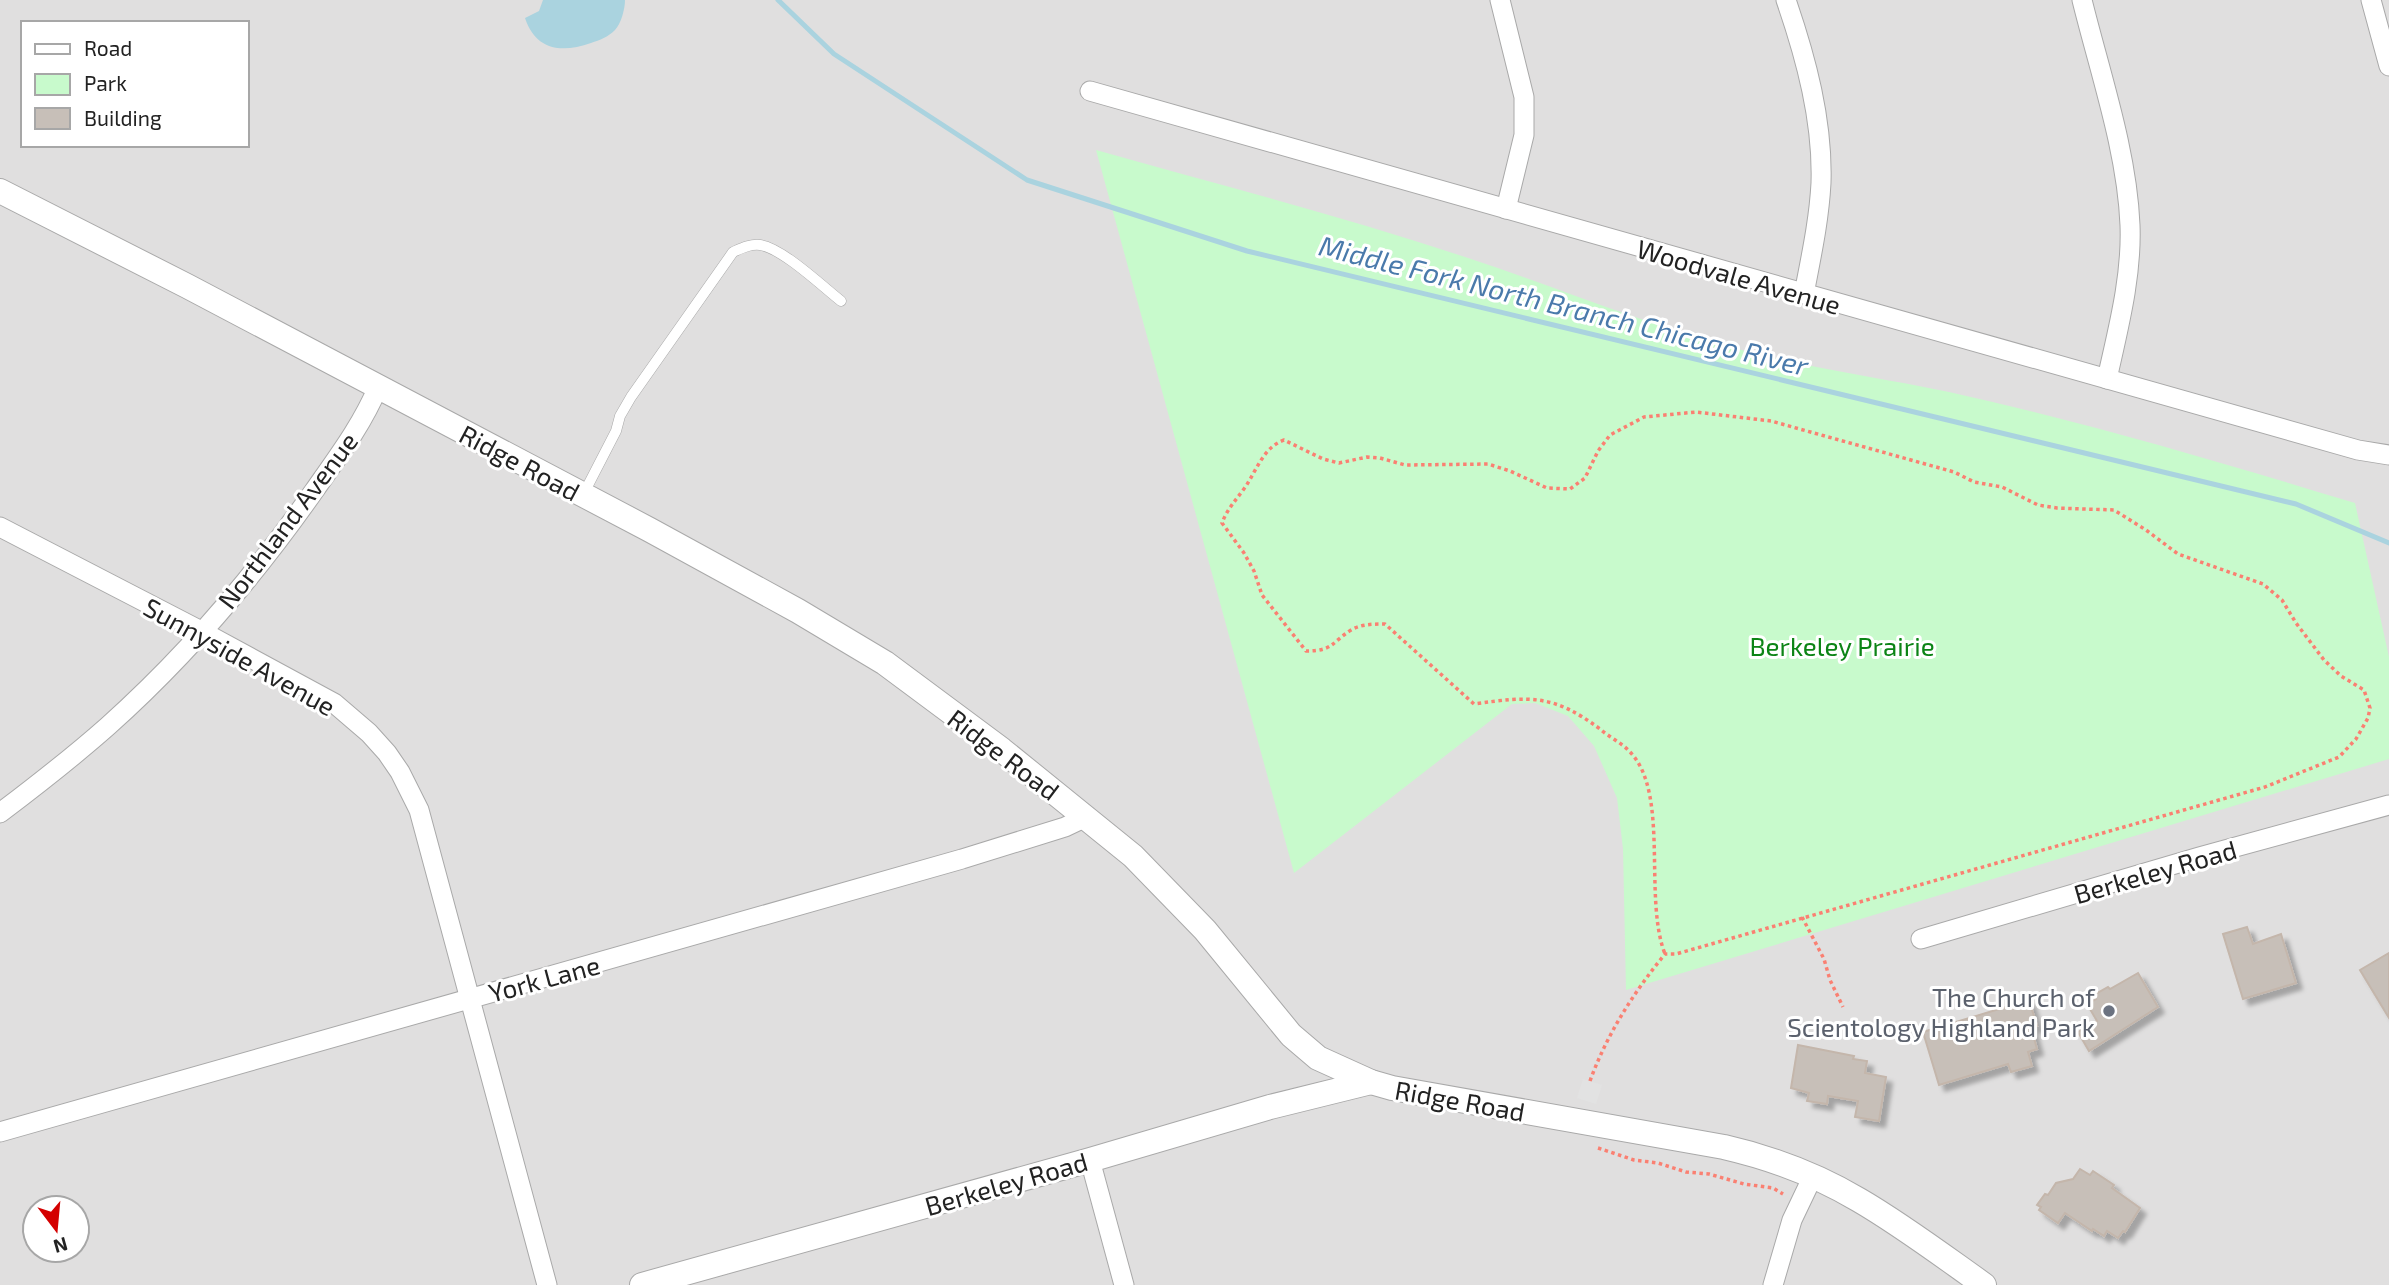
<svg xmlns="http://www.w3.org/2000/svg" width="2389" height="1285" viewBox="0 0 2389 1285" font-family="'Exo 2',sans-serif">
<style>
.residential{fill:#e0dfdf;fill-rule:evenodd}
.park{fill:#c8facc}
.parking{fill:#e2e2e2}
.water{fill:#aad3df}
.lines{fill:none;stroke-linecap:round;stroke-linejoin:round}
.stream{stroke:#aad3df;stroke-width:5}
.building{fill:#c7bfb8;stroke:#c4b6ab;stroke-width:2;filter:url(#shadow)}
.service-casing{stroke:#a9a9a9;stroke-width:11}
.minor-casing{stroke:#a9a9a9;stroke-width:21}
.tertiary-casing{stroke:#a9a9a9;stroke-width:26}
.path{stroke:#fa8072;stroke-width:3.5;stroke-dasharray:3.5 3.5;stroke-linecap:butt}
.service{stroke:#fff;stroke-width:10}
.minor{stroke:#fff;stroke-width:19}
.tertiary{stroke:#fff;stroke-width:24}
.worship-dot{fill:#6b7280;stroke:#fff;stroke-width:2.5}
.labels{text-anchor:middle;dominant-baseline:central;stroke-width:6;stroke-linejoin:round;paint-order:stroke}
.street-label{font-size:26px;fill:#222;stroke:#fff}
.park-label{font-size:26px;fill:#0c8416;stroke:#fff}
.worship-label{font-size:26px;fill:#5b616d;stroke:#fff;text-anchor:end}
.water-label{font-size:28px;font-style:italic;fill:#4a7aab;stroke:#fff}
</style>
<defs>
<filter id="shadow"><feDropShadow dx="6" dy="6" stdDeviation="2" flood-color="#0004"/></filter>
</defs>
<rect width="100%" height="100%" fill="#f2efe9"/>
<path class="residential" d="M0,0H2389V1285H0ZM23,23H247V145H23ZM35,1208H77V1250H35Z"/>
<path class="park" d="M1096,150C1220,185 1346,217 1468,258C1562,289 1653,328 1749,352C1814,369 1882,378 1949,392C2086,422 2220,462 2355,503L2389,657V759L1626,990L1623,849L1617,798L1594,746L1568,716L1535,703L1512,704L1294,873Z"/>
<polygon class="parking" points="1583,1079 1602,1085 1596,1104 1577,1098"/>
<path class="water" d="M543,0H625C625,9 621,24 615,30C608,37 600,40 591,43C562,53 536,51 525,18L539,11Z"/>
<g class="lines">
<polyline class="stream" points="778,0 834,54 1027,180 1247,251 2296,504 2389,543"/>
</g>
<g class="building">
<polygon points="2247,927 2253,944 2281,934 2296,983 2243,999 2223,934"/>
<polygon points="2389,953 2389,1018 2360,970"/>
<polygon points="2138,973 2158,1007 2089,1051 2078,1032 2097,1021 2087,1004 2096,999 2094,995 2108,987 2110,989"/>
<polygon points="2029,1000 2037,1026 2031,1027 2037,1049 2028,1052 2032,1066 2011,1072 2008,1064 1939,1085 1923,1032"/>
<polygon points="1798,1045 1854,1056 1853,1059 1867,1061 1865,1073 1886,1077 1879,1121 1855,1117 1858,1101 1828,1096 1827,1104 1807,1101 1809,1093 1791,1088"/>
<polygon points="2080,1169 2090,1175 2093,1171 2114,1185 2112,1188 2140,1208 2125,1232 2123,1231 2118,1238 2107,1231 2104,1236 2093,1229 2092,1231 2065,1213 2058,1223 2039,1210 2041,1207 2037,1205 2045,1194 2048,1195 2056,1183 2073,1179"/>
</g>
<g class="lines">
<g class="service-casing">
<path id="service" d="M584,493L616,431L620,416L631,397L733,252C742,248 750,244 760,245C782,248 822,286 841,301"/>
</g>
<g class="minor-casing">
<g id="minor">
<polyline points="1500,0 1524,97 1524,135 1506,209"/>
<path d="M1786,0C1806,58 1823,121 1821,183C1819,221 1811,257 1804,294"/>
<path d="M2082,0C2100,73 2127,151 2130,225C2132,277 2118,329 2107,379"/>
<polyline points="2371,0 2389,66"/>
<polyline points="1090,91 2358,450 2389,455"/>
<polyline points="0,527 201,631 334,703 369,733 387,753 400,772 419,810 547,1285"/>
<path d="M0,813C37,785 73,757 108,726C184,658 255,575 314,491C337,458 362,425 378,387"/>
<polyline points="1921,939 2199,857 2389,805"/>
<polyline points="0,1132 962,859 1065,827 1086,817"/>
<polyline points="1090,1160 1124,1285"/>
<polyline points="1773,1285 1792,1220 1813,1176"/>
</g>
</g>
<g class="tertiary-casing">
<g id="tertiary">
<path d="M0,191L187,286L650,530L798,611L885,663L1002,750L1133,856L1205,930L1291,1035L1318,1058L1371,1082L1392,1088L1724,1147C1772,1158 1817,1175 1859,1200C1902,1225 1943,1256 1984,1285"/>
<polyline points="642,1285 1090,1160 1270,1107 1371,1082"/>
</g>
</g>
<g class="path">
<polyline points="1802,917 1824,959 1830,980 1843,1007"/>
<path d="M1590,1081C1607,1034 1634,992 1665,954H1676L2265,787L2339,757L2356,739L2368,718L2370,708L2364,690L2341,676L2324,660L2296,623L2282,600L2263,584L2178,554L2146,530L2114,510L2057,508L2038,505L2002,487L1974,482L1954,472L1771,421L1696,412L1644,417L1610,435L1598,451L1585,478L1570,489L1547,488L1510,471L1488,464L1405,465L1380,458L1367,457L1339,463L1323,459L1284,440C1264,447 1257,469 1246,486C1237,499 1227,509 1222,523L1244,553L1254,571L1262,595L1306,651C1333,651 1331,643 1351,630C1361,624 1373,624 1385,624L1474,704C1530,696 1553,694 1600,729C1609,737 1622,743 1630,752C1670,793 1643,898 1665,954"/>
<polyline points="1598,1148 1634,1160 1658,1163 1686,1172 1709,1174 1744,1184 1773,1188 1783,1194"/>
</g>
<use href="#service" class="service"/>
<use href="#minor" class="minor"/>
<use href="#tertiary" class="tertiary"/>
</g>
<circle class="worship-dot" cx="2109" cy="1011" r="7"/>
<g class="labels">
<g class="street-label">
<text transform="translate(1739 276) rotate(16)">Woodvale Avenue</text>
<text transform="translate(520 462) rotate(28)">Ridge Road</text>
<text transform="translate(287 520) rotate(-53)">Northland Avenue</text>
<text transform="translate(240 656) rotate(29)">Sunnyside Avenue</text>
<text transform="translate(1004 754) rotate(37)">Ridge Road</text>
<text transform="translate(2155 871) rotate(-16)">Berkeley Road</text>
<text transform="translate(544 978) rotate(-15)">York Lane</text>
<text transform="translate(1460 1100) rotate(10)">Ridge Road</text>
<text transform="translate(1006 1183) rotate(-16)">Berkeley Road</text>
</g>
<g class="park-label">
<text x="1842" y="645">Berkeley Prairie</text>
</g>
<g class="worship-label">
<text x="2095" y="996">The Church of<tspan x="2095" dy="30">Scientology Highland Park</tspan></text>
</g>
<g class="water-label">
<text transform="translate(1564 305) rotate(14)">Middle Fork North Branch Chicago River</text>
</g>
</g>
<rect x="21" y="21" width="228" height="126" fill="#ffffff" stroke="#a7a7a7" stroke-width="2"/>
<rect x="35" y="44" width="35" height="10" fill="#ffffff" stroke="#a7a7a7" stroke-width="2"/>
<text x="84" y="56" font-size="21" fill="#222222">Road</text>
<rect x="35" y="74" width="35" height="21" fill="#c8facc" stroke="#a7a7a7" stroke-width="2"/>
<text x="84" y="91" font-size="21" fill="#222222">Park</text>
<rect x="35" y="108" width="35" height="21" fill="#c7bfb8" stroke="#a7a7a7" stroke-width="2"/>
<text x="84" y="126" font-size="21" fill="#222222">Building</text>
<g transform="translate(56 1229) rotate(164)"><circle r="33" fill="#ffffff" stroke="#a7a7a7" stroke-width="2"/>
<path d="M0-5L12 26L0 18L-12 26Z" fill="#d40000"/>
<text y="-10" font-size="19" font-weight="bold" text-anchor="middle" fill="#222222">N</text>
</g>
</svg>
